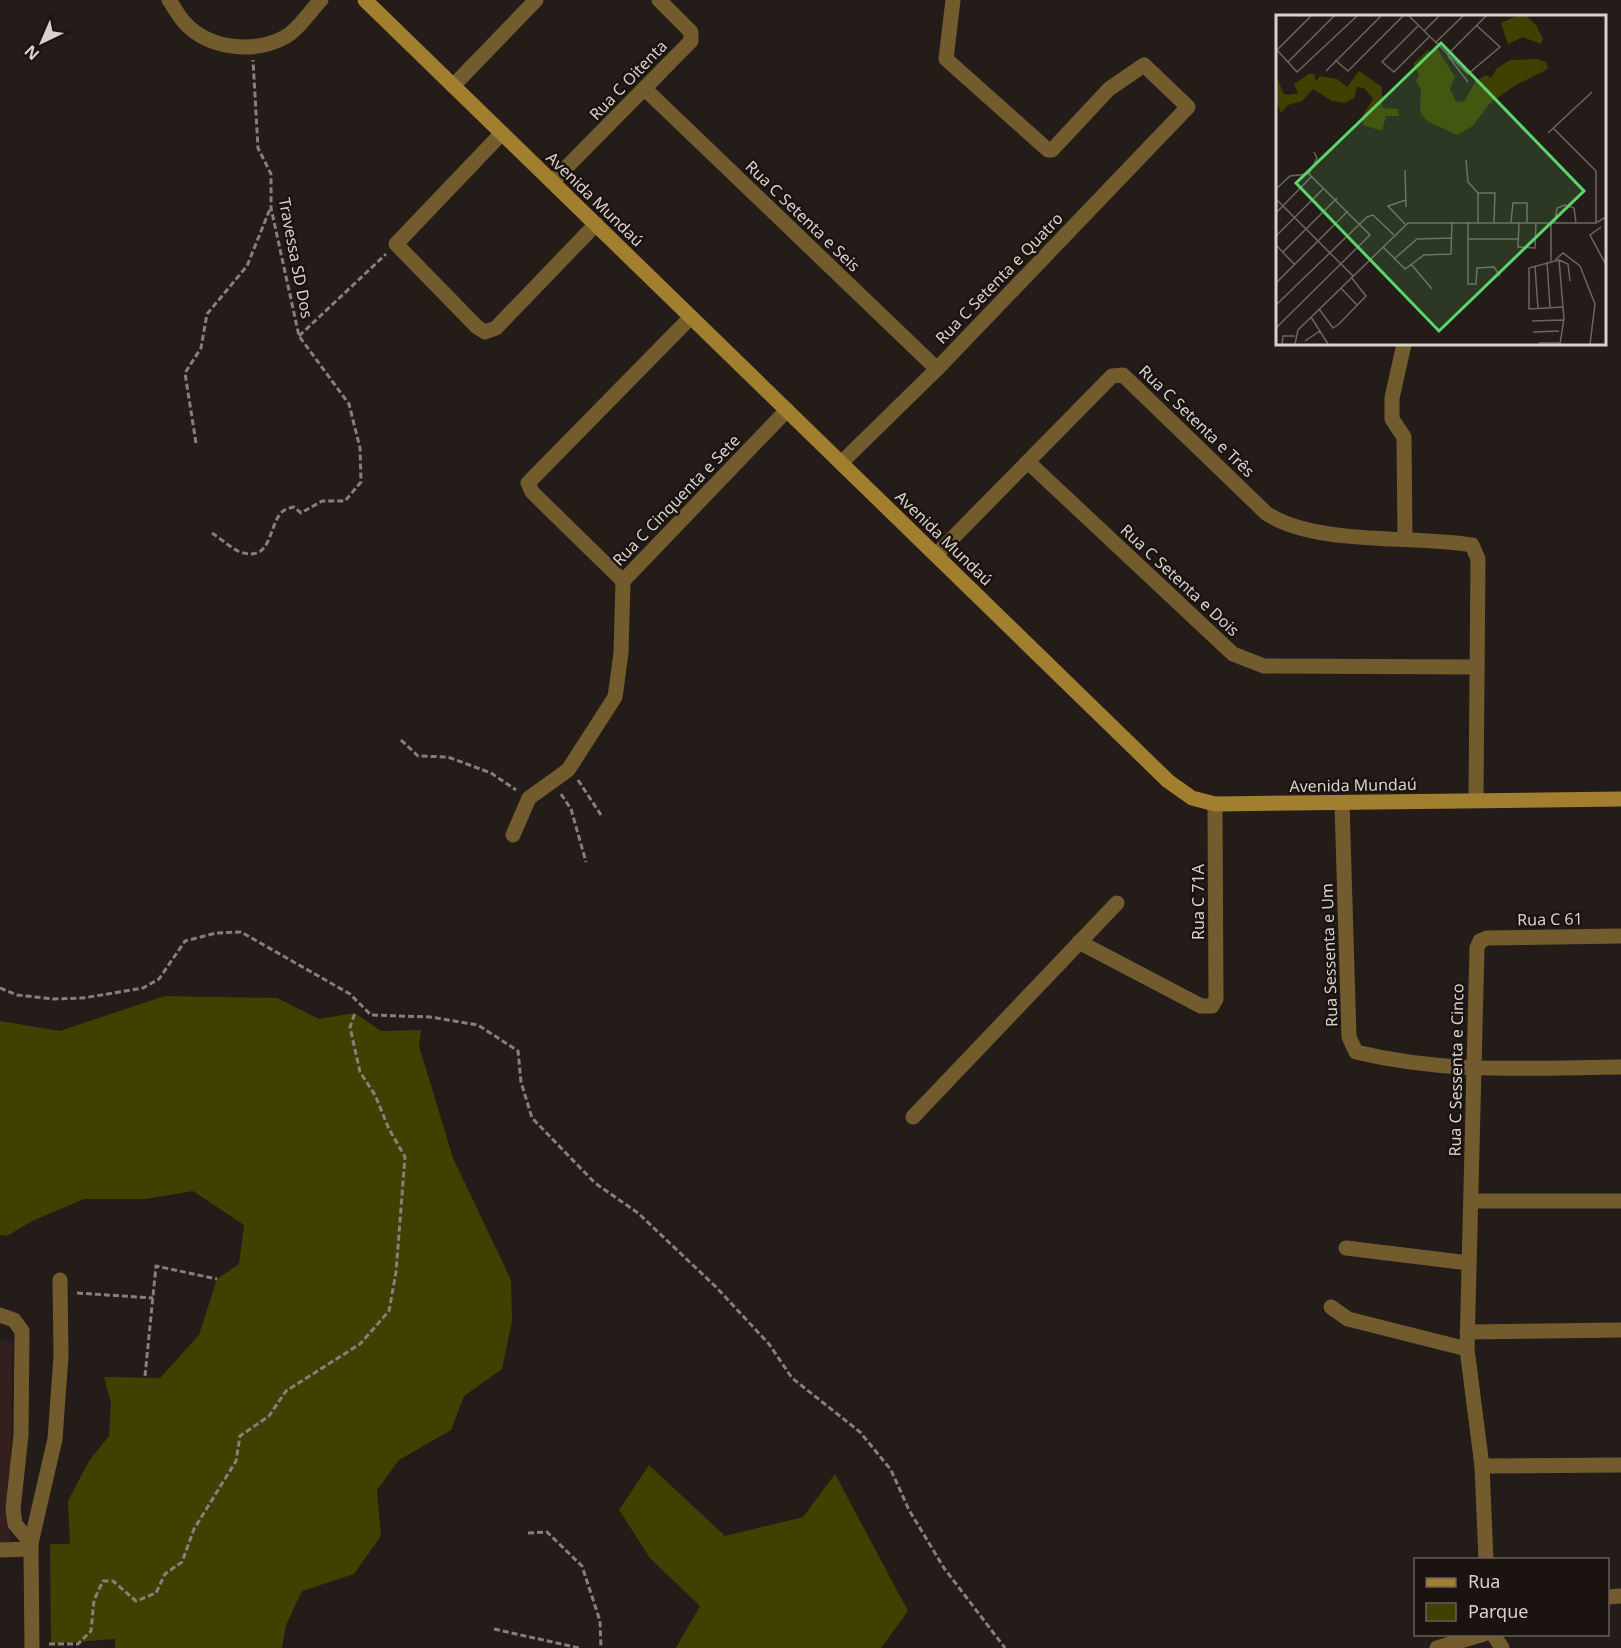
<svg xmlns="http://www.w3.org/2000/svg" width="1621" height="1648" viewBox="0 0 1621 1648" font-family="'Noto Sans',sans-serif">
<style>
.education{fill:#33201e}
.green{fill:#3f4101}
.lines{fill:none;stroke-linecap:round;stroke-linejoin:round}
.path{stroke:#867f7c;stroke-width:3;stroke-dasharray:6 3;stroke-linecap:butt}
.street{stroke:#725c2e;stroke-width:15}
.secondary{stroke:#a27e2f;stroke-width:15}
.labels{text-anchor:middle;dominant-baseline:central;stroke-width:5;stroke-linejoin:round;paint-order:stroke}
.street-label{font-size:16px;fill:#d7d2cf;stroke:#1b130f}
.inset-road{fill:none;stroke:#6c6561;stroke-width:1.5}
.view{fill:#5cd56d;fill-opacity:0.15;stroke:#5cd56d;stroke-width:3}
.inset-edge{fill:none;stroke:#d7d2cf;stroke-width:3}
</style>
<rect width="100%" height="100%" fill="#241c18"/>
<polygon class="education" points="0,1340 12,1343 10,1543 0,1543"/>
<g class="green">
<polygon points="165,996 277,998 319,1019 355,1013 381,1031 421,1030 419,1046 453,1158 511,1280 512,1321 502,1369 464,1396 451,1430 399,1460 377,1490 381,1536 354,1574 302,1591 286,1625 282,1648 115,1648 115,1639 51,1644 50,1544 70,1544 68,1501 89,1461 109,1436 111,1403 104,1377 160,1378 199,1335 217,1279 239,1264 244,1225 193,1191 146,1199 84,1199 32,1221 7,1236 0,1235 0,1021 60,1031"/>
<polygon points="649,1465 725,1536 803,1517 835,1474 908,1611 881,1648 676,1648 700,1606 650,1558 619,1510"/>
</g>
<g class="lines">
<g class="path">
<polyline points="299,336 386,254"/>
<polyline points="196,443 185,373 201,348 207,314 247,266 270,209"/>
<path d="M212,533C221,539 231,548 240,552C273,563 268,525 282,512C285,509 290,508 294,507L301,513L322,501H345L361,482L360,448L349,404L299,336L271,208V174L258,148L253,60"/>
<polyline points="401,740 418,756 448,757 491,773 516,790"/>
<polyline points="578,780 601,815"/>
<polyline points="561,794 571,809 586,862"/>
<polyline points="0,988 17,995 53,999 83,998 143,988 159,979 185,941 216,933 241,932 350,994 371,1015 430,1017 478,1025 518,1051 521,1082 532,1118 595,1183 638,1213 716,1287 769,1344 792,1378 860,1432 891,1470 909,1510 944,1568 1005,1648"/>
<polyline points="77,1293 153,1298"/>
<polyline points="145,1376 156,1266 217,1279"/>
<polyline points="528,1533 547,1532 582,1566 600,1621 601,1648"/>
<polyline points="494,1629 579,1648"/>
<polyline points="49,1644 78,1644 91,1631 94,1600 103,1581 113,1581 136,1601 156,1593 165,1574 182,1562 194,1529 236,1461 240,1436 269,1416 286,1391 360,1344 389,1311 396,1272 405,1157 389,1129 375,1095 360,1072 350,1027 355,1013"/>
</g>
<g class="street">
<path d="M169,0C174,7 179,17 185,23C209,49 254,54 285,37C298,30 310,11 321,0"/>
<polyline points="453,86 536,0"/>
<polyline points="645,89 937,369"/>
<polyline points="502,133 396,244 477,327 485,332 496,328 596,224"/>
<polyline points="552,182 691,41 691,32 659,0"/>
<polyline points="691,317 528,483 532,492 623,581 787,410"/>
<polyline points="1404,344 1392,398 1392,419 1404,437 1405,539"/>
<polyline points="1028,462 1233,654 1264,666 1477,667"/>
<polyline points="841,463 937,369 1188,107 1144,65 1109,89 1052,150 1048,150 946,59 953,0"/>
<path d="M936,555L1112,376L1123,375L1266,513C1315,546 1413,535 1472,545L1478,559L1476,799"/>
<path d="M1342,804L1349,1037L1356,1052C1447,1074 1529,1068 1621,1067"/>
<polyline points="513,835 529,798 568,770 615,697 621,653 623,581"/>
<polyline points="1079,942 1201,1006 1212,1006 1216,999 1215,804"/>
<polyline points="913,1117 1117,903"/>
<polyline points="1472,1201 1621,1201"/>
<polyline points="1346,1248 1469,1263"/>
<polyline points="1331,1307 1348,1319 1467,1349"/>
<polyline points="0,1315 14,1320 22,1331 21,1435 13,1509 15,1524 31,1543 31,1549 32,1648"/>
<polyline points="1467,1332 1621,1330"/>
<polyline points="1482,1466 1621,1465"/>
<polyline points="31,1543 55,1439 61,1356 60,1280"/>
<polyline points="0,1550 31,1549"/>
<polyline points="1486,1560 1482,1466 1467,1349 1477,948 1480,941 1487,938 1621,936"/>
<polyline points="1608,1597 1621,1596"/>
<polyline points="1493,1634 1502,1648"/>
<polyline points="1437,1648 1484,1634"/>
</g>
<polyline class="secondary" points="365,0 1168,781 1192,798 1215,804 1621,799"/>
</g>
<g class="labels">
<g class="street-label">
<text transform="translate(628 80) rotate(-46)">Rua C Oitenta</text>
<text transform="translate(595 199) rotate(44)">Avenida Mundaú</text>
<text transform="translate(803 216) rotate(44)">Rua C Setenta e Seis</text>
<text transform="translate(296 258) rotate(79)">Travessa SD Dos</text>
<text transform="translate(999 278) rotate(-46)">Rua C Setenta e Quatro</text>
<text transform="translate(1197 421) rotate(44)">Rua C Setenta e Três</text>
<text transform="translate(676 500) rotate(-46)">Rua C Cinquenta e Sete</text>
<text transform="translate(944 538) rotate(44)">Avenida Mundaú</text>
<text transform="translate(1180 580) rotate(43)">Rua C Setenta e Dois</text>
<text transform="translate(1353 785) rotate(-1)">Avenida Mundaú</text>
<text transform="translate(1198 902) rotate(-90)">Rua C 71A</text>
<text transform="translate(1550 919) rotate(-1)">Rua C 61</text>
<text transform="translate(1329 955) rotate(-92)">Rua Sessenta e Um</text>
<text transform="translate(1456 1070) rotate(-89)">Rua C Sessenta e Cinco</text>
</g>
</g>
<g transform="translate(1276 15)">
<rect width="330" height="330" fill="#241c18"/>
<path d="M240,1H250L260,10L267,24L265,29L247,22L232,29L225,8ZM161,33L179,62L174,74L180,87L188,86L200,66L210,60L215,63L221,53L234,45L260,44L270,47L272,54L238,71L213,89L197,111L181,120L151,106L144,97L145,75L140,66L143,60L137,49L152,35L156,39ZM83,56L106,72V93L122,94L123,101H110L106,116L87,110L86,102L97,84L88,73L81,72L78,83L69,88L56,86L37,74L26,86L12,90L5,98L0,86V59L7,78L12,80L22,78L18,69L33,59H38L40,66L44,61L61,64L71,72Z" fill="#3f4101"/>
<path class="inset-road" d="M133,1L192,59L224,32L200,10M142,11L106,47L118,57L153,22M148,16L163,1M159,28L187,1M0,34L21,57L81,1M1,35L35,1M171,40L210,1M172,41L192,67M59,45L72,56L127,1M12,47L58,1M50,56L105,1M277,113L320,156V207M272,118L316,77M190,145L192,167L202,178M129,155L130,192M33,159L41,143L38,137M0,174L14,161L33,159L94,220L0,313M0,184L77,261M0,198L36,161M192,207V269H200L201,253L218,252L224,261M202,207V178H219L218,207M235,207L237,188H251V207M243,207L242,232L259,233L260,207M279,207L281,193L289,190L298,193L300,208M129,209L112,191L130,185M325,212L314,220L330,250M0,221L48,173M192,224H242M0,230L18,249M107,232L129,254L148,240L175,239L176,207M7,237L61,183M118,244L141,224L176,223M279,245L287,238L304,251L319,289L314,329M283,245L292,249L294,266M275,246V207M271,247L274,293M135,249L156,274M259,251L262,294M0,268L72,196M65,273L81,290M0,290L91,202L97,200L118,220M43,294L57,313L63,309L90,281L75,262M35,302L52,329M256,306L287,305M257,317L283,316M29,326L44,316M263,328H284M6,329L7,321H19M19,329L22,315L132,208H320L330,202M284,329L288,303L287,292L283,245L253,253V294L287,292"/>
<path class="view" d="M165,28L308,176L163,316L20,168Z"/>
<rect width="330" height="330" class="inset-edge"/>
</g>
<rect x="1414" y="1558" width="195" height="78" fill="#1b130f" stroke="#665f5c" stroke-width="1.5"/>
<rect x="1426" y="1578" width="30" height="9" fill="#a27e2f" stroke="#665f5c" stroke-width="1.5"/>
<text x="1468" y="1588" font-size="18" fill="#d7d2cf">Rua</text>
<rect x="1426" y="1603" width="30" height="18" fill="#3f4101" stroke="#665f5c" stroke-width="1.5"/>
<text x="1468" y="1618" font-size="18" fill="#d7d2cf">Parque</text>
<g transform="translate(42 42) rotate(224)" stroke="#1b130f" stroke-width="4.5" paint-order="stroke">
<path d="M0-4.5L10 22L0 15L-10 22Z" fill="#d7d2cf"/>
<text y="-9" font-size="16" font-weight="bold" text-anchor="middle" fill="#d7d2cf">N</text>
</g>
</svg>
